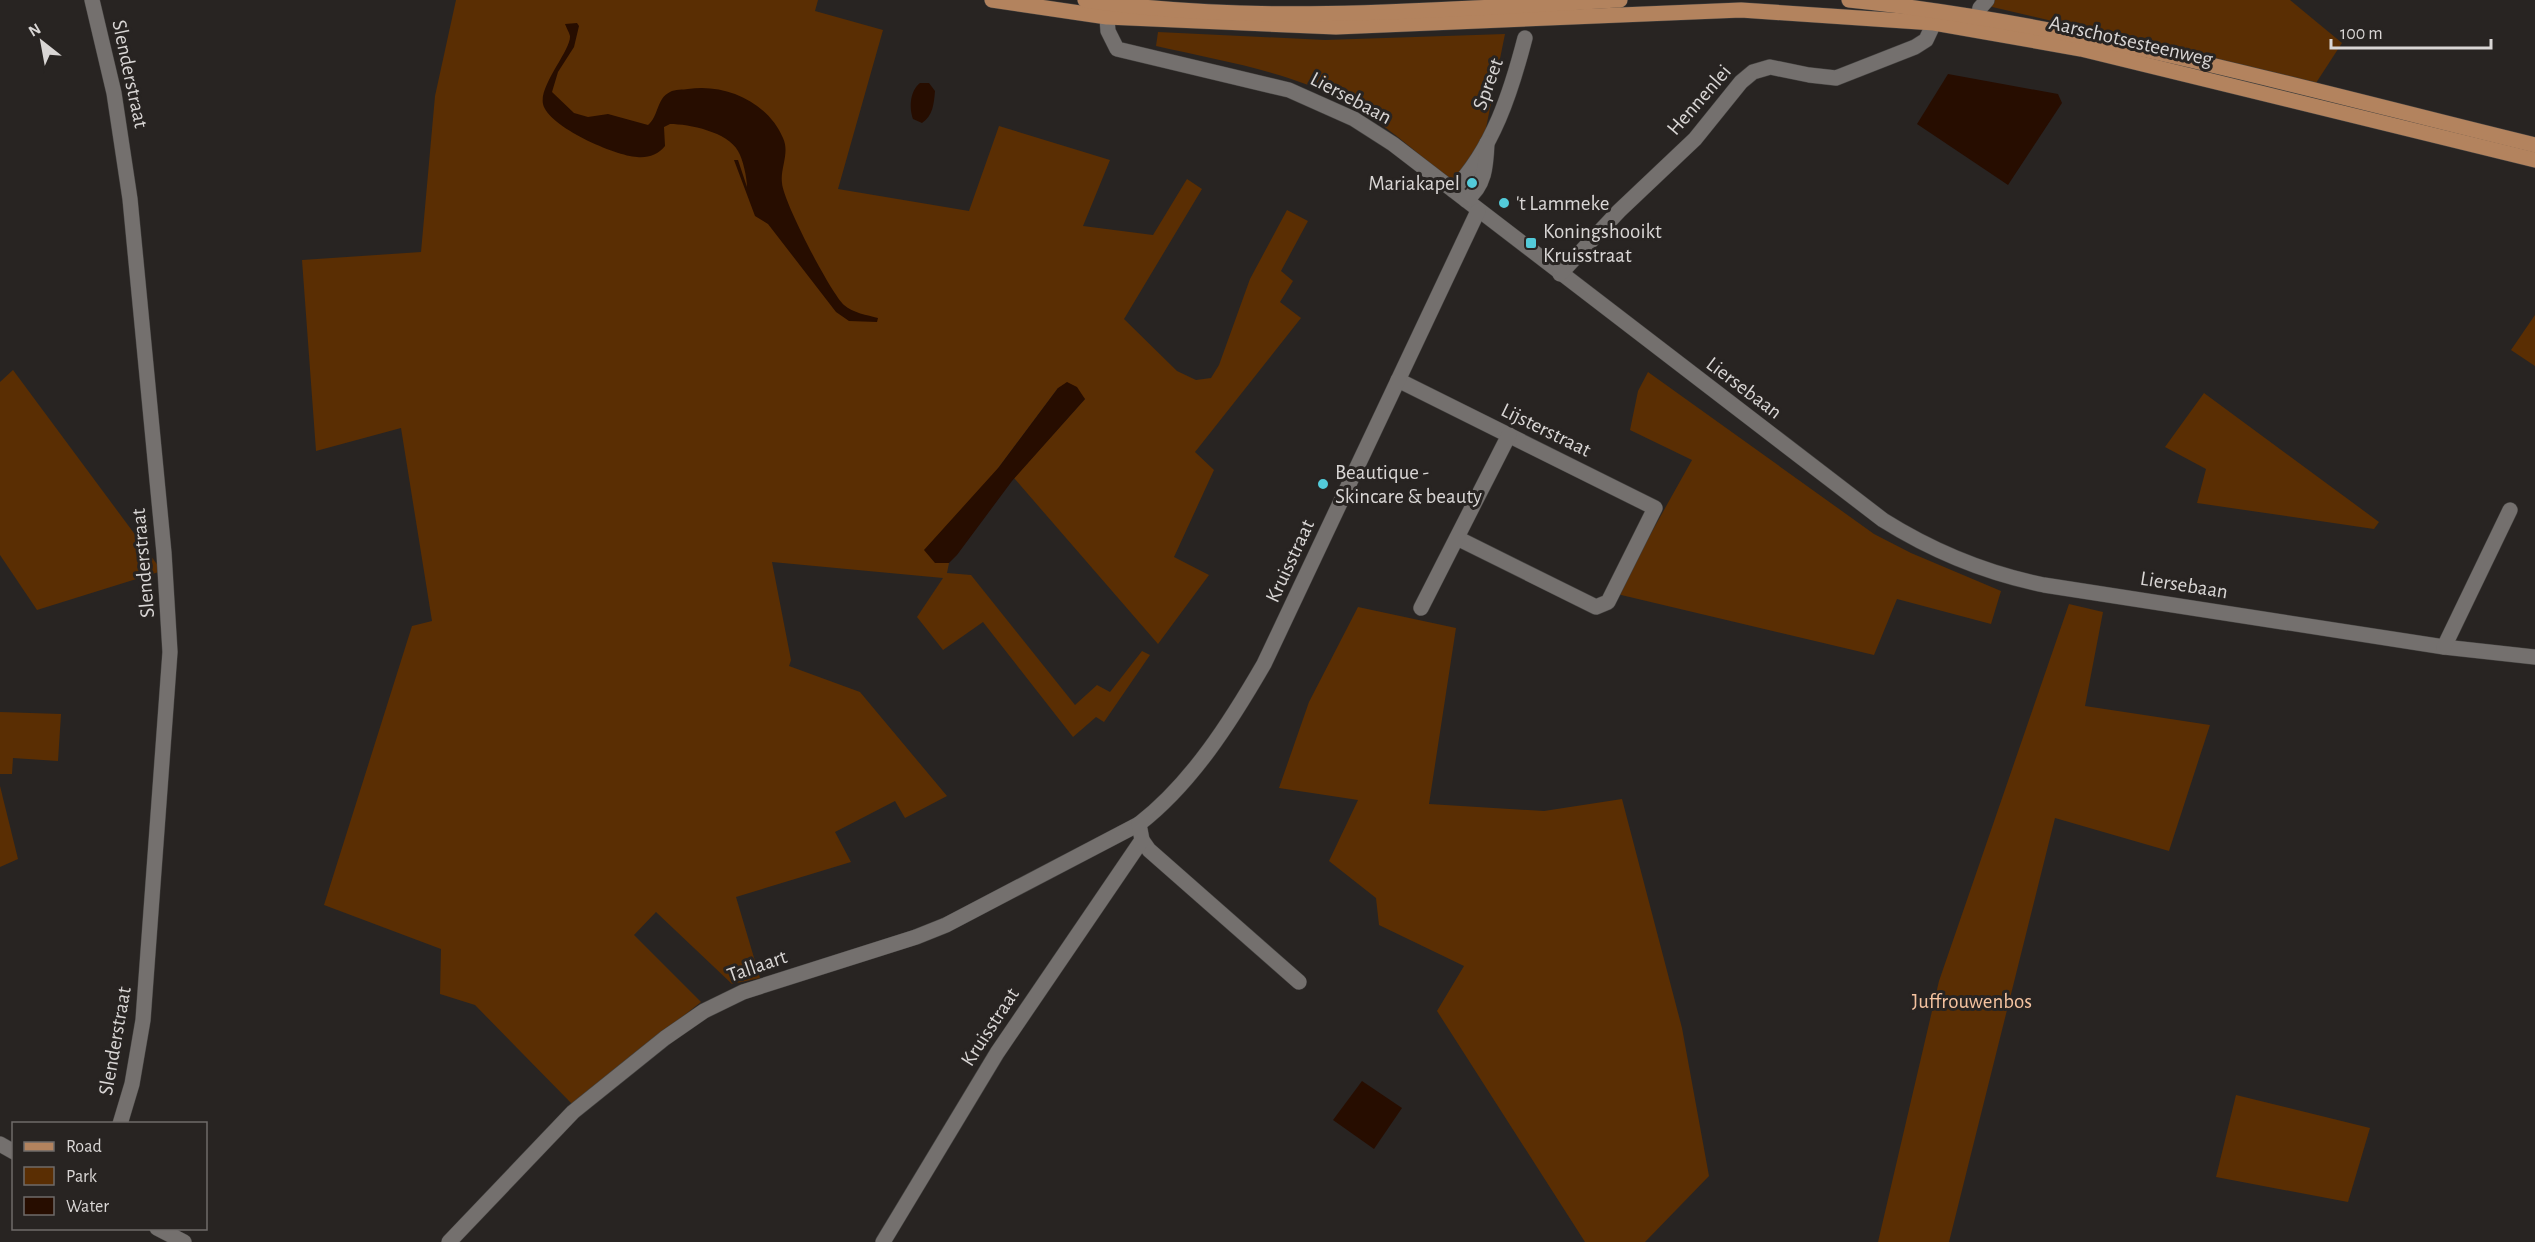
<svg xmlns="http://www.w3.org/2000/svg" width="2535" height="1242" viewBox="0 0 2535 1242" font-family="'Alegreya Sans',sans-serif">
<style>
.green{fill:#5a2e03}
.water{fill:#270d00}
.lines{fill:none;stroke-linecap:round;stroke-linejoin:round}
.minor-casing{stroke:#444240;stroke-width:16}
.major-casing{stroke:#444240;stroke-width:16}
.minor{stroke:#74706e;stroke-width:15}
.major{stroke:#b3835e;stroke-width:15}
.poi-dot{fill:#53cbda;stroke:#282422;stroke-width:2}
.labels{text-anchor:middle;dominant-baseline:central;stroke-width:6;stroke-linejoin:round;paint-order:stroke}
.street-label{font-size:21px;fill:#d9d6d5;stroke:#282422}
.poi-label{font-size:21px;fill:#d9d6d5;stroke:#282422;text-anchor:start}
.park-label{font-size:21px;fill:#f5c3a0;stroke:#282422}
</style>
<rect width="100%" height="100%" fill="#282422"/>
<g class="green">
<polygon points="456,0 818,0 815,11 883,30 838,189 969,211 999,126 1110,160 1083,226 1153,235 1187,179 1202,189 1124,319 1177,371 1196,380 1211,378 1219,365 1250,279 1287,210 1308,221 1281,271 1293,281 1280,302 1301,318 1195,452 1214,470 1174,557 1209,575 1158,644 1014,478 1085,399 1058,388 999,467 935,563 949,563 947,573 971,575 1075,705 1097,685 1110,692 1142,651 1150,655 1104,722 1096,717 1073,737 983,622 943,650 917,617 943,578 772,562 791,660 789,666 860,692 947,796 905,818 895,801 835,832 851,862 736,897 760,978 732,984 656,912 634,935 701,1002 572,1104 475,1005 440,994 441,949 324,905 412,626 432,621 401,428 316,451 302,260 421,252 435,96"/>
<polygon points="1995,0 2290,0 2342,43 2316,83 1988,6"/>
<path d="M1158,32L1325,40L1505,34L1484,138L1454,182C1417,154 1380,118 1338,98C1282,70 1217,60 1156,46Z"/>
<polygon points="2535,315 2535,366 2511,350"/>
<polygon points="13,370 162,571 37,610 0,555 0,382"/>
<polygon points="1648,372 1874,534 1911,553 2001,591 1991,624 1897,599 1874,655 1617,594 1692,460 1630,430 1638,391"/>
<polygon points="2204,393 2379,522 2374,529 2197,503 2206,469 2165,447"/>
<polygon points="2069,604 2103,612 2085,706 2210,725 2169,851 2055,818 1949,1242 1878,1242 1939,981"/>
<polygon points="1358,607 1456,628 1429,804 1544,811 1622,799 1682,1028 1709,1176 1645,1242 1585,1242 1437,1011 1464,966 1379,925 1376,898 1329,861 1358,800 1279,788 1309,702"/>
<polygon points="0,712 61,714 58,761 13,758 12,774 0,774"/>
<polygon points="0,786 18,859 0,867"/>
<polygon points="2236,1095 2370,1128 2348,1202 2216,1177"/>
</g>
<g class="water">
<path d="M577,23L579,26L574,47L558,72L552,92L574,113L588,117L608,114L648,125C659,116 656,99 670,92C675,89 683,90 688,89C725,83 768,102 783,138C790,153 780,168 782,183C783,201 830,292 844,305C853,313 867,315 878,318L877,322L849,321L836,312L768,224L755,216L734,160H738L747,187C747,178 743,159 738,151C728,132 689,124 670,124L664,127L665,146C658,155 648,158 637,157C616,156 548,127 543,104C539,85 571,50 570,36C569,32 566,27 565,24Z"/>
<polygon points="1948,74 2058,94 2062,103 2008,185 1917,124"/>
<path d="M920,83H929L935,91C934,103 933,116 922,123L913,119C909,107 910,91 920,83Z"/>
<polygon points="1067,382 1077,387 1085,399 1012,481 957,555 949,563 935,563 924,550 999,467 1058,388"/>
<polygon points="1362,1081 1402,1108 1374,1149 1333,1120"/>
</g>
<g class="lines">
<g class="minor-casing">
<g id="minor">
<polyline points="92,0 114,93 130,199 164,553 170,652 143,1020 132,1084 120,1124"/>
<path d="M1106,6L1108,31L1117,49L1289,90L1354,119L1393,144L1883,520C1934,552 1985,573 2044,585L2444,647L2535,657"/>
<polyline points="1978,17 1980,8 1987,0"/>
<path d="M1453,190C1493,149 1511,92 1525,38"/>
<path d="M1466,200C1485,186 1486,166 1487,143"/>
<polyline points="1560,274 1619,211 1695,139 1741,82 1753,72 1770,67 1809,75 1836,78 1915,47 1926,40 1934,23"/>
<polyline points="1398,380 1655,508 1608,602 1596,607 1457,538"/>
<polyline points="1421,608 1509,435"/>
<polyline points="2444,647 2510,510"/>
<polyline points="1142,840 1149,850 1299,982"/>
<polyline points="0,1144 14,1152"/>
<polyline points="157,1228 184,1242"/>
<polyline points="449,1242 573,1112 665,1038 704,1011 743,992 916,937 946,925 1139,824"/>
<path d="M883,1242L997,1053L1142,840L1139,824C1192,783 1231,721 1264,664L1478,211"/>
</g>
</g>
<g class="major-casing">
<g id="major">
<polyline points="992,0 1107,17 1336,27 1741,10 1934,23 2081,49 2535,160"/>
<path d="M1085,0C1261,26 1443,9 1620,0"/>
<path d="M1849,0C2082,24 2308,90 2535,145"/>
</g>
</g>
<use href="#minor" class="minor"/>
<use href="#major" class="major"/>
</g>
<g class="poi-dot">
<circle cx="1472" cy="183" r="6"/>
<circle cx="1504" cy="203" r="6"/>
<rect x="1525" y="237" width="12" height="12" rx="3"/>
<circle cx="1323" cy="484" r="6"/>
</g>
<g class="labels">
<g class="street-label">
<text transform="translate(2131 41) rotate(13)">Aarschotsesteenweg</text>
<text transform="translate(130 74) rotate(78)">Slenderstraat</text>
<text transform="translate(1488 84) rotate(-70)">Spreet</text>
<text transform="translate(1351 98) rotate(28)">Liersebaan</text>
<text transform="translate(1699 100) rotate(-49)">Hennenlei</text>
<text transform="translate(1744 388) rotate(37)">Liersebaan</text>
<text transform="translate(1546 430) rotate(26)">Lijsterstraat</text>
<text transform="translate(1290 561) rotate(-65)">Kruisstraat</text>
<text transform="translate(143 563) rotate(-95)">Slenderstraat</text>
<text transform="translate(2184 585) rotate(9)">Liersebaan</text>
<text transform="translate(757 966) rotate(-19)">Tallaart</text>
<text transform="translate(990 1027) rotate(-57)">Kruisstraat</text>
<text transform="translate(115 1041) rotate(-80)">Slenderstraat</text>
</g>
<g class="poi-label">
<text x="1460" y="183" text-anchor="end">Mariakapel</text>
<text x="1516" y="203">'t Lammeke</text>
<text x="1543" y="231">Koningshooikt<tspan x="1543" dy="24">Kruisstraat</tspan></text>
<text x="1335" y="472">Beautique -<tspan x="1335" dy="24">Skincare &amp; beauty</tspan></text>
</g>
<g class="park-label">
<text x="1972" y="1001">Juffrouwenbos</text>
</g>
</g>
<rect x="12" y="1122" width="195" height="108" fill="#282422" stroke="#6f6b6a" stroke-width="1.5"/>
<rect x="24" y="1142" width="30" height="9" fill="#b3835e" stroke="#6f6b6a" stroke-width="1.5"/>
<text x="66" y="1152" font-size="18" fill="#d9d6d5">Road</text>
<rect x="24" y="1167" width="30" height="18" fill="#5a2e03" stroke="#6f6b6a" stroke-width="1.5"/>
<text x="66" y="1182" font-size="18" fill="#d9d6d5">Park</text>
<rect x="24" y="1197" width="30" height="18" fill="#270d00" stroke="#6f6b6a" stroke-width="1.5"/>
<text x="66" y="1212" font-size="18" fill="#d9d6d5">Water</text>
<g transform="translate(42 42) rotate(329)" stroke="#282422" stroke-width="4.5" paint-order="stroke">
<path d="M0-4.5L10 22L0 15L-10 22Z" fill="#d9d6d5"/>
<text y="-9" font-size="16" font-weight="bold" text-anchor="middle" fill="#d9d6d5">N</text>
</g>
<path d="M2331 39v9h160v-9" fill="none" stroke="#d9d6d5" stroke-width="3"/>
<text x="2340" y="39" font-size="18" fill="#d9d6d5" stroke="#282422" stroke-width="4.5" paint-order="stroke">100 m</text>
</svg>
